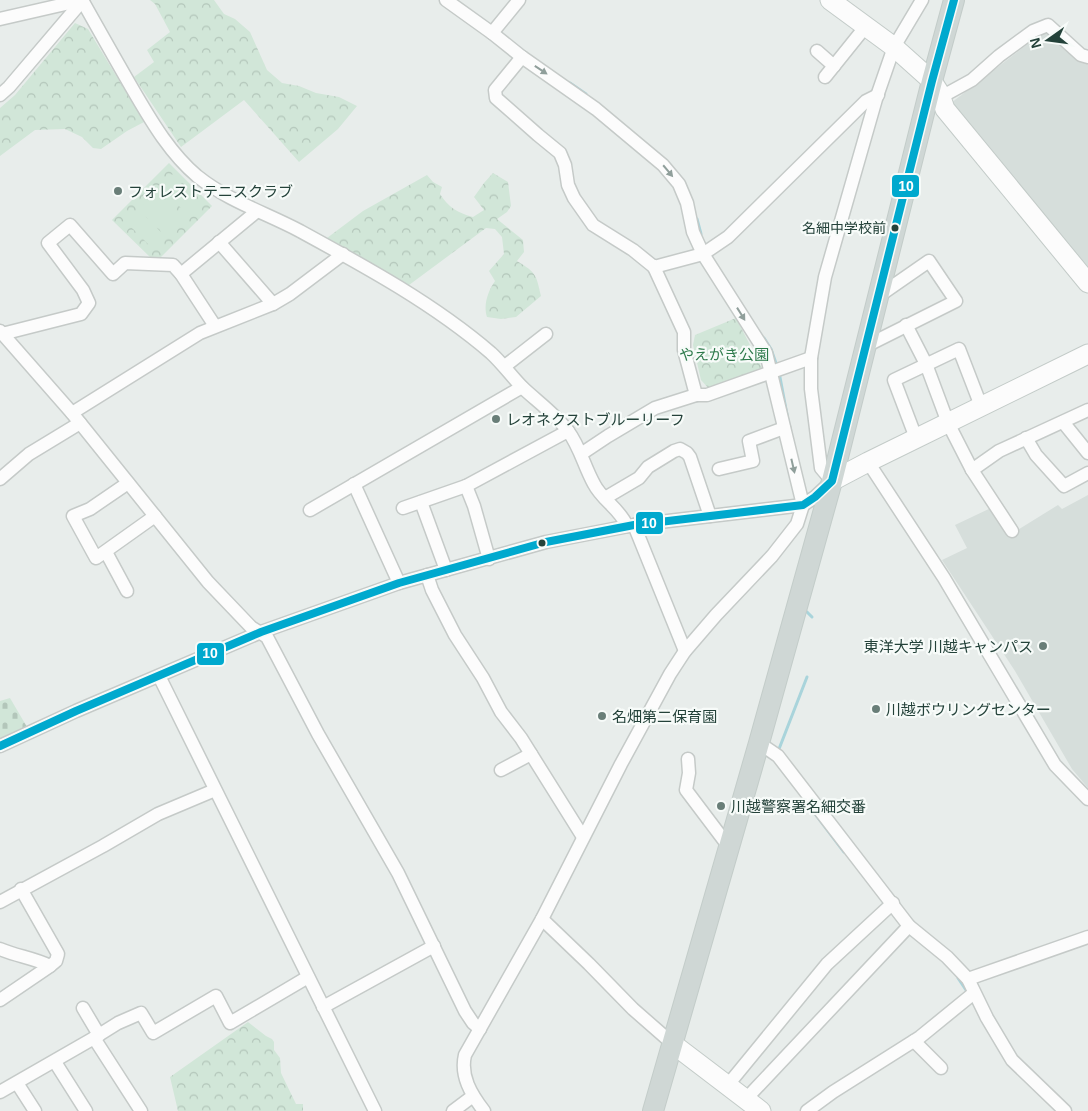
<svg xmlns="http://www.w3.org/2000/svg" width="1088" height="1111" viewBox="0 0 1088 1111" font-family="Arial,'Noto Sans JP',sans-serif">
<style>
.built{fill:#d6dedb}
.forest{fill:url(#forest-crowns)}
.cemetery{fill:url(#cemetery-stones)}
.pitch{fill:#d1e6d8}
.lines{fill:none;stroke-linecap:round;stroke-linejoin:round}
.stream{stroke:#a9d4db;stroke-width:3}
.street-casing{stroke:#c5cac8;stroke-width:15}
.secondary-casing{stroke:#c3cbc8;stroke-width:21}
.primary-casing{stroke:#c3ccc9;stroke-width:22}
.street{stroke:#fcfcfc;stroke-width:12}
.secondary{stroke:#fcfcfc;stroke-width:19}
.primary{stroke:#cfd7d5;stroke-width:20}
.bus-1-casing{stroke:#f7fbf9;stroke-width:11}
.bus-1{stroke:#00a9ce;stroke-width:8}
.oneway{fill:#909f9b}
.poi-dot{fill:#697e78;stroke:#f7fbf9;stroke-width:2}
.bus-dot{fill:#24423a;stroke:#f7fbf9;stroke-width:2}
.labels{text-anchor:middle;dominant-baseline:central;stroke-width:4.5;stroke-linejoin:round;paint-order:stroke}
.bus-label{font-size:14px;fill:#24423a;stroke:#f7fbf9;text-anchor:end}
.poi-label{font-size:15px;fill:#24423a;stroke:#f7fbf9;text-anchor:start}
.park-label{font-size:15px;fill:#2d7a4b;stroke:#f7fbf9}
.line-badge{stroke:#f7fbf9;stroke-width:2}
.badge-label{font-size:14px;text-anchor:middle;font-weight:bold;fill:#fff}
</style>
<defs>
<pattern id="forest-crowns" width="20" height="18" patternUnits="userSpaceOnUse" patternTransform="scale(1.25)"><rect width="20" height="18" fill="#d1e6d8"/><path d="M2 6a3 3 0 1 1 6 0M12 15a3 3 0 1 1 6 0" fill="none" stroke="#b3c6ba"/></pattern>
<pattern id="cemetery-stones" width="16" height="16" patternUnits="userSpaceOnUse" patternTransform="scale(1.25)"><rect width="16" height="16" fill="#d1e6d8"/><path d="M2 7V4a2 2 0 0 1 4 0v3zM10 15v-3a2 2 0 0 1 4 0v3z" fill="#b3c6ba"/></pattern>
</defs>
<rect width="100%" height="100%" fill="#e8edeb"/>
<g class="built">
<polygon points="1050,27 1088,62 1088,276 947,106"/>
<polygon points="1088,495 1088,788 1072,769 1015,671 942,560 967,548 955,525 993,507 1011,534 1058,505 1062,509"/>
</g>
<g class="forest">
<polygon points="150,0 214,0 224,14 235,19 250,32 267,70 282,83 299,86 316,93 339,97 357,106 338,129 299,162 244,100 181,147 134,77 154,62 147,50 170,32 155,4"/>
<polygon points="75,23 88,29 144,122 127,131 101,149 93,148 82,137 65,129 35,130 0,156 0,108 15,95"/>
<polygon points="169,163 212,206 159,259 152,259 112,220"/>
<path d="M493,173L508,182L511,206L507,212L497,219L523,240L524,252L517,261C537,273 536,275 541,296L516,317L501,319L487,317C483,305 488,291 495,281L489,271L504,254L502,237L495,229L486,228L405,288L327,238L363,211L427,175L433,182L442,187L440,194C448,207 458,213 473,217L484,210L474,197L484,183Z"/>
<polygon points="736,318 762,368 710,390 701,380 693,345 695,335"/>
<polygon points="248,1022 266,1036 272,1039 274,1042 274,1050 280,1058 281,1073 296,1104 303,1104 303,1111 178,1111 170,1077"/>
</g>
<polygon class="cemetery" points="10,698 27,727 0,740 0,701"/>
<g class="pitch">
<polygon points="172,174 199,201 187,214 160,187"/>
<polygon points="155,192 182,218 170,231 143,205"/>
<polygon points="138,209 165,236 153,249 126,222"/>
</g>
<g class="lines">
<g class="stream">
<polyline points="570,83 586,94"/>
<polyline points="697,219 701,234"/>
<polyline points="764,338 771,349 777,366"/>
<polyline points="779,372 788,420"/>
<polyline points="802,611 807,612 812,617"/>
<polyline points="779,749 807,677"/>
<polyline points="816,815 844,852"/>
<polyline points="958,978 966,990"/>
</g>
<g class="street-casing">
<g id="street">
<path d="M82,0C100,32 118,64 136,95C153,124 171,154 197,176C228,201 266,213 300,231C366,267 434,304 491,353C503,364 512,377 523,388C538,402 555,414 568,431C580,447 584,466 594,484C602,500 620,509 627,526"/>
<path d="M446,0L492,33L522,57L596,109L663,165L679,184L687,203L693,232L703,254L766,353L803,505L797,524L772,556L716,615L685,651L670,674L621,764L542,919L465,1055C460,1076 471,1094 484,1111"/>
<polyline points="0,19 83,0"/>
<polyline points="492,33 519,0"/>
<polyline points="817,51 834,66"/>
<polyline points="522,57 495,90 496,98 538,135 560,153 565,165 568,185 574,198 593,225 633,250 654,267 703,254 728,237 866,101 878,95"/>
<polyline points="825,77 866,26"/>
<polyline points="0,95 9,87 83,0"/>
<polyline points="941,97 972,80 999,56 1033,31 1048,25 1081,55 1088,57"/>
<polyline points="219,242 273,304"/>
<polyline points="654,267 684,332 684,350 696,395 707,395 811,358"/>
<polyline points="181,274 256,212"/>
<polyline points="906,325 926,364 948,423 972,470 1012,531"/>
<polyline points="0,331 72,413 208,582 251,627 267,637 318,734 398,873 465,1011 473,1023 480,1029"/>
<polyline points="2,334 81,314 89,303 83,290 48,243 70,225 113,274 125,263 173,265 181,274 215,326"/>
<polyline points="866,346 956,301 929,261 880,295"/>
<polyline points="505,366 546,334"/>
<polyline points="72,413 200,333 273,304 290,294 343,254"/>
<polyline points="1063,422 1088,453"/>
<polyline points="916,438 894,380 959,349 981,406"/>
<polyline points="1026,438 1036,455 1064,486 1088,473"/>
<polyline points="581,454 608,436 655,408 696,395"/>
<polyline points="868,462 944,578 1055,765 1088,799"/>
<polyline points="719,469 753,461 749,441 784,428"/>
<polyline points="972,470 999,451 1088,410"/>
<polyline points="0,479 29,454 80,423"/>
<polyline points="128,483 90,509 73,516 96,558 155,516"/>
<polyline points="354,484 399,583"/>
<polyline points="466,486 474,506 489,559"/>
<polyline points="605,498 639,478 648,467 674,451 680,449 687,453 690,457 710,516"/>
<polyline points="421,502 446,570"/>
<polyline points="403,508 466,486 568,431"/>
<polyline points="310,510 522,387"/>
<polyline points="634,525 685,651"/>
<polyline points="106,552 127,591"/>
<polyline points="427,575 432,590 455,635 483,678 501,712 521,738 583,837"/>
<polyline points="159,676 375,1111"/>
<polyline points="759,743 778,756 909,926 947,957 968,979 987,1018 1012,1060 1065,1111"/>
<polyline points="0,746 76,711 261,632 399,583 546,542 634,525 803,505 815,497 832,481 821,468 811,389 811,358 825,277 876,99 894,47 922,0"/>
<polyline points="688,759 689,773 686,790 729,847"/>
<polyline points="501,770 531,754"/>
<polyline points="21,889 58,954 56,961 50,966"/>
<polyline points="0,902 103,846 158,814 215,790"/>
<polyline points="542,919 589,964 633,1009 673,1044"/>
<path d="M0,949C16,956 34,958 50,966L0,1000"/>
<polyline points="968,979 1088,937"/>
<polyline points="323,1007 434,946"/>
<polyline points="83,1008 99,1035"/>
<polyline points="94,1038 118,1023 141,1013 153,1033 216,996 230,1023 308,977"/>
<polyline points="914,1041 941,1068"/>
<polyline points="55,1062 86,1111"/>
<polyline points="17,1083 35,1111"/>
<polyline points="727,1086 827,964 893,903"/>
<polyline points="0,1092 94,1038 141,1111"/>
<polyline points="745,1100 909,926"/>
<polyline points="453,1111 473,1096"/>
<polyline points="807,1111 833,1092 920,1037 974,993"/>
</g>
</g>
<g class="secondary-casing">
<g id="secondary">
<polyline points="830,0 894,47 932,81 939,92 945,109 1088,283"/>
<polyline points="832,481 868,462 1088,354"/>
<polyline points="673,1044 761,1111"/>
</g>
</g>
<g class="primary-casing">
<polyline id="primary" points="653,1111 759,743 832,481 932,81 954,0"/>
</g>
<use href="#street" class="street"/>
<use href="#secondary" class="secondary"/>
<use href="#primary" class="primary"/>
<g class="bus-1-casing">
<polyline id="bus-1" points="0,746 76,711 261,632 399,583 546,542 634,525 803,505 815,497 832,481 932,81 954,0"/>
</g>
<use href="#bus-1" class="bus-1"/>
</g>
<defs><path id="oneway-solid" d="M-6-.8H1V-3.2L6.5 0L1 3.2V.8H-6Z" transform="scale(1.25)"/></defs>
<g class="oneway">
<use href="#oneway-solid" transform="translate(541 70) rotate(34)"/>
<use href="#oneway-solid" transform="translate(668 171) rotate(50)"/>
<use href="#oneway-solid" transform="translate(741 314) rotate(58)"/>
<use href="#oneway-solid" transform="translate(793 466) rotate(77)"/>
</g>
<g class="poi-dot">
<circle cx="118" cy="191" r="5"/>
<circle cx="496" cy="419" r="5"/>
<circle cx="1043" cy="646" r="5"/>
<circle cx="876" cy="709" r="5"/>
<circle cx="602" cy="716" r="5"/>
<circle cx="721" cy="806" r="5"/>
</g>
<g class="bus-dot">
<circle cx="895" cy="228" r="4.5"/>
<circle cx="542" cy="543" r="4.5"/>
</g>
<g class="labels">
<g class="bus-label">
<text x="886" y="228">名細中学校前</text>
</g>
<g class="poi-label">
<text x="128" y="191">フォレストテニスクラブ</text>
<text x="506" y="419">レオネクストブルーリーフ</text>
<text x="1033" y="646" text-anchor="end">東洋大学 川越キャンパス</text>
<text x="886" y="709">川越ボウリングセンター</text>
<text x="612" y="716">名畑第二保育園</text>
<text x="731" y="806">川越警察署名細交番</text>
</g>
<g class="park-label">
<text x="724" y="354">やえがき公園</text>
</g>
</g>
<g class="line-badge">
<rect x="891" y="174" width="29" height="24" rx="5" fill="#00a9ce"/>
<rect x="635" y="511" width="29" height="24" rx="5" fill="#00a9ce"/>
<rect x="196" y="642" width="29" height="24" rx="5" fill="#00a9ce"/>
</g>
<g class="badge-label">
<text x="906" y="191">10</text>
<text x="649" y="528">10</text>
<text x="210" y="658">10</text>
</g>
<g transform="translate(1048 40) rotate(256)" stroke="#f7fbf9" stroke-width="4" paint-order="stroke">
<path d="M0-4L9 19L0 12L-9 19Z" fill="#24423a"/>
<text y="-8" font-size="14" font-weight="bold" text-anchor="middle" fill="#24423a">N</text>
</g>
</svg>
